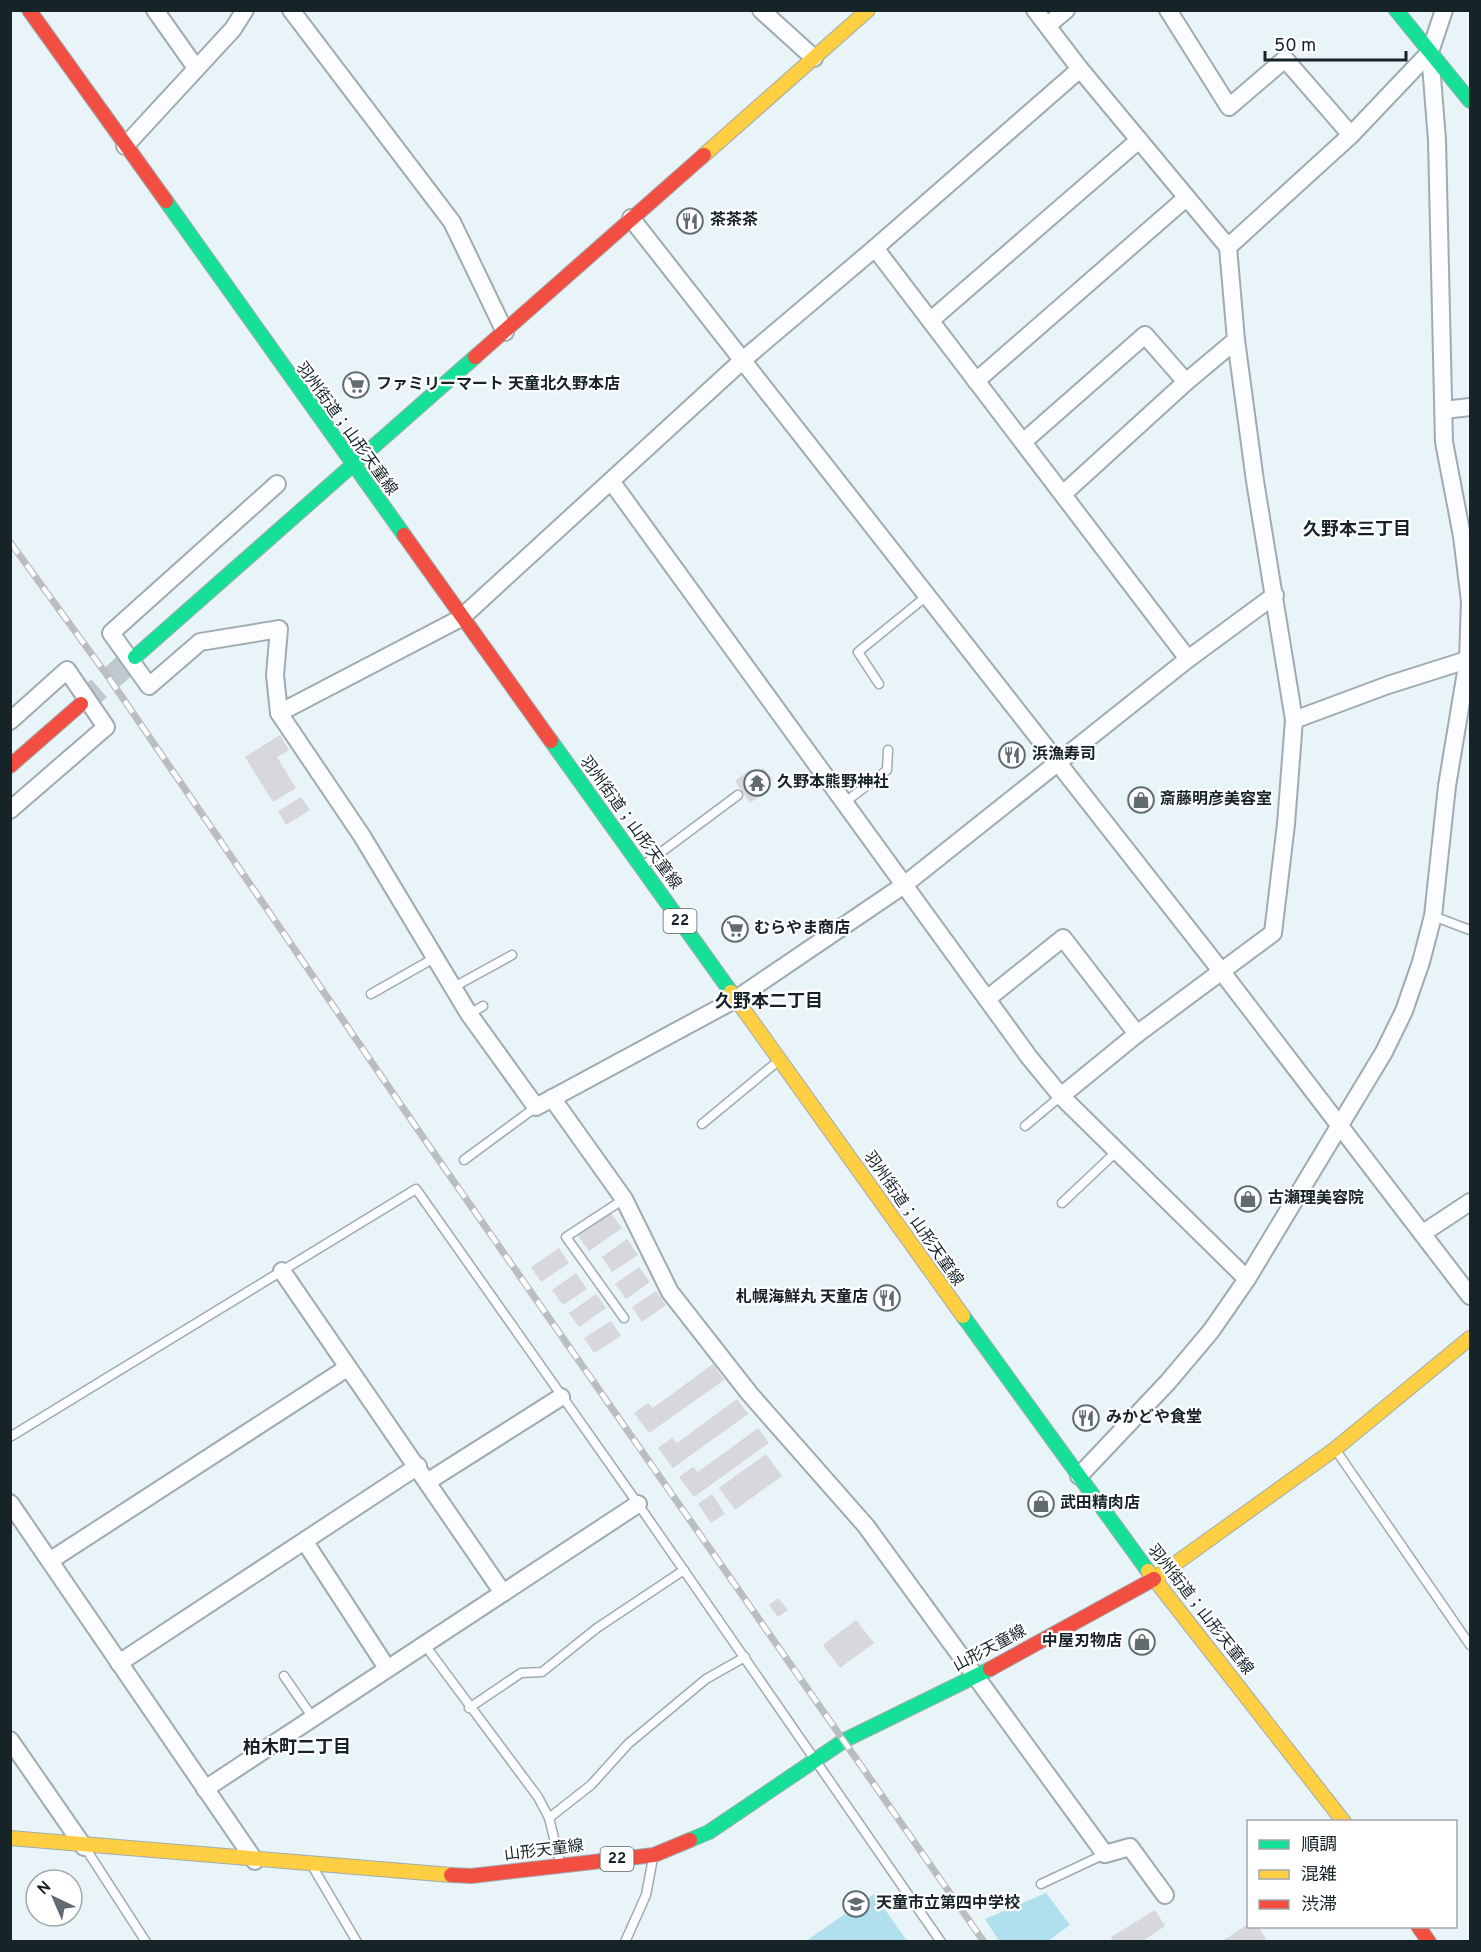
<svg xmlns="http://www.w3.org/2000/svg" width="1481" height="1952" viewBox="0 0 1481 1952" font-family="Overpass,'Noto Sans JP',sans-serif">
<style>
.green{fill:#b0e0ee}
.building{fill:#d8d7db}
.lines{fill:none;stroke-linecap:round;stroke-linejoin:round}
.secondary-tunnel{stroke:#becace;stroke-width:24;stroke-dasharray:24 12;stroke-linecap:butt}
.lane-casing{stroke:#a0abaf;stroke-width:11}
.street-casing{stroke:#a0abaf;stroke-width:20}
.fast-casing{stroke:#a0abaf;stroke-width:16}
.slow-casing{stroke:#a0abaf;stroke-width:16}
.jam-casing{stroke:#a0abaf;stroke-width:16}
.lane{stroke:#fcfdfe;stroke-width:8}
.street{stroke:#fcfdfe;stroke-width:16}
.fast{stroke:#16e098;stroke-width:14}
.slow{stroke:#ffcf43;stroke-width:14}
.jam{stroke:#f24e42;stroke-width:14}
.rail-casing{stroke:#babebe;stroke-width:7}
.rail{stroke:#fff;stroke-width:4.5;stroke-dasharray:14;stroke-linecap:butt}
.labels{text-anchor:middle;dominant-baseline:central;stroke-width:4.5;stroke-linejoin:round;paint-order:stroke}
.shield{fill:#fff;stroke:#5c6568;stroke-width:1.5}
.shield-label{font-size:15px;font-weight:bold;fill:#162327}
.poi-label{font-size:16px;font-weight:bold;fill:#162327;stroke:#fff;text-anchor:start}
.street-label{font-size:16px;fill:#162327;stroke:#fff}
.neighbourhood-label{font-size:18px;font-weight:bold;fill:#162327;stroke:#fff}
</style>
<rect width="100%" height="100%" fill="#e8f4f8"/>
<g class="green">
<polygon points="1046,1893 1070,1925 1048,1941 999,1941 985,1919"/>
<polygon points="874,1894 907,1941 806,1941"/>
</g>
<g class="building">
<polygon points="280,735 289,750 277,757 296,788 273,802 245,757"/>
<polygon points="763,768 772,779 763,785 767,791 750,803 735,781 750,770 754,775"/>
<polygon points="301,797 310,810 286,825 278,811"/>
<polygon points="611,1213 622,1228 589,1251 578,1236"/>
<polygon points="627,1239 638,1255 612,1272 602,1257"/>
<polygon points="559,1248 569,1263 541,1282 531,1267"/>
<polygon points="639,1267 650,1282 626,1299 615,1284"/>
<polygon points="576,1273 587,1289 563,1305 552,1290"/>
<polygon points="656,1291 666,1305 642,1322 632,1307"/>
<polygon points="596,1294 606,1308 579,1327 569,1313"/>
<polygon points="611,1321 621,1336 594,1353 584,1338"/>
<polygon points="713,1364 724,1380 649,1433 634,1413 648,1403 653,1408"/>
<polygon points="737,1399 748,1414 673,1468 658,1448 672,1438 677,1443"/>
<polygon points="758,1428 769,1443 694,1497 679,1477 693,1467 698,1472"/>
<polygon points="766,1454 782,1476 735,1510 719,1488"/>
<polygon points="712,1494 725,1514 711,1523 698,1504"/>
<polygon points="778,1598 788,1610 778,1617 769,1605"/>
<polygon points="856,1620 874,1643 840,1668 823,1645"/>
<polygon points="1155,1910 1165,1926 1141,1942 1113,1942 1111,1937"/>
<polygon points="1248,1924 1248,1926 1258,1926 1266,1939 1261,1942 1221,1942"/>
</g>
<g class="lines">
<polyline class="secondary-tunnel" points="81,704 135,657"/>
<g class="lane-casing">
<g id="lane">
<polyline points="879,684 858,652 928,595"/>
<polyline points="844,803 887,770 888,750"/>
<polyline points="644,865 738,795"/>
<polyline points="1433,916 1470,930"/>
<polyline points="454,987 512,955"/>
<polyline points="371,994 436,957"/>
<polyline points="469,1014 483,1006"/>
<polyline points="702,1124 777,1062"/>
<polyline points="1025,1126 1061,1096"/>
<polyline points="464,1160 536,1107"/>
<polyline points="624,1199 566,1237 624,1318"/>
<polyline points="1062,1203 1117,1151"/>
<polyline points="10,1437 416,1189 638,1504 941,1942"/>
<polyline points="1335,1449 1470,1645"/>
<polyline points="424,1644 538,1797 549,1818 560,1862"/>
<polyline points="284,1676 313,1718"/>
<polyline points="469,1708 521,1673 542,1672 597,1628 684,1570"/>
<polyline points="549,1818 591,1785 628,1744 706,1679 745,1657"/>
<polyline points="86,1849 146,1942"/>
<polyline points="314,1869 357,1942"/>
<polyline points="1041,1884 1105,1854"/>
<polyline points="625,1942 646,1895 653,1858"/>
</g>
</g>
<g class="street-casing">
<g id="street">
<polyline points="155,10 196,68"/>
<polyline points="291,10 452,222 505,332"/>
<polyline points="761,10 814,58"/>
<polyline points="1035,10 1080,69 1228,247 1236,340 1255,481 1294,720 1286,824 1273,933 1137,1034 1061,1096"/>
<polyline points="1168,10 1229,107 1285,59 1351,135"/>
<polyline points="1048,25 1066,10"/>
<polyline points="1080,69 875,248 744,359 461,618 279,713 362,836 469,1014 536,1107 736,999 904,885 1188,659 1275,595"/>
<polyline points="125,146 233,29 245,10"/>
<polyline points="631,218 1222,972 1470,1296"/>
<polyline points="1228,247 1351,135 1430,52"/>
<polyline points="875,248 1188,659"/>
<polyline points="931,320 1139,140"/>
<polyline points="976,381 1186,198"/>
<polyline points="1444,410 1470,407"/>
<polyline points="1023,442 1145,335 1186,382"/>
<polyline points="611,481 1029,1057 1061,1096 1247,1279"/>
<polyline points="277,484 111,633 149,686 200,642 279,629 275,675 279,713"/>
<polyline points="1063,494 1186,382 1236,340"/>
<polyline points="1294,720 1388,685 1470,659"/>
<polyline points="10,721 67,670 106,727 10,810"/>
<polyline points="987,999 1063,938 1137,1034"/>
<polyline points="552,1098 624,1199 670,1292 749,1393 866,1526 1105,1854 1130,1847 1165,1895"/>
<polyline points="1423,1233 1470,1202"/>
<polyline points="282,1271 503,1593"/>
<polyline points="1079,1476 1168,1382 1211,1331 1247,1279 1384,1052 1404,1011 1421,962 1433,916 1447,786 1468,660 1470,601 1462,536 1444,442 1437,140 1430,52 1444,10"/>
<polyline points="427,1482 561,1397"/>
<polyline points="10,1503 255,1861"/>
<polyline points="305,1542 387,1668"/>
<polyline points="51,1560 347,1368"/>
<polyline points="119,1663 418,1466"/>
<polyline points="10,1740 84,1847"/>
<polyline points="205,1789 638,1504"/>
</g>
</g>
<g class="fast-casing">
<g id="fast">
<polyline points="1396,10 1470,101"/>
<polyline points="166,201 404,535"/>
<polyline points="135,657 475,357"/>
<polyline points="551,741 731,992"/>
<polyline points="963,1316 1148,1571"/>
<polyline points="690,1840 709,1832 845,1740 990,1669"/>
</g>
</g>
<g class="slow-casing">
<g id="slow">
<polyline points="704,155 868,10"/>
<polyline points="731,992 963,1316"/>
<polyline points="1148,1571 1344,1822"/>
<polyline points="1154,1579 1335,1449 1470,1338"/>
<polyline points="10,1838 451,1875"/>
</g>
</g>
<g class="jam-casing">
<g id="jam">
<polyline points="29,10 166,201"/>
<polyline points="475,357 704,155"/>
<polyline points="404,535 551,741"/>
<polyline points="10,766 81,704"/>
<polyline points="990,1669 1154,1579"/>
<polyline points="451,1875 471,1876 654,1855 690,1840"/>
<polyline points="1418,1926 1429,1942"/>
</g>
</g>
<use href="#lane" class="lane"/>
<use href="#street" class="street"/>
<use href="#fast" class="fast"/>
<use href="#slow" class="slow"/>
<use href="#jam" class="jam"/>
<g class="rail-casing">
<polyline id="rail" points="10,542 109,678 427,1143 984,1942"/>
</g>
<use href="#rail" class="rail"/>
</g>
<defs>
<g id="restaurant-ring" transform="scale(1.35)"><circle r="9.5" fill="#fff" stroke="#606c70" stroke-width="1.5"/><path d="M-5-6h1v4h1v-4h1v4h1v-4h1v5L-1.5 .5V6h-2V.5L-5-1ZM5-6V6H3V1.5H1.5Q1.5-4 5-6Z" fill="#606c70"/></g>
<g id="supermarket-ring" transform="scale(1.35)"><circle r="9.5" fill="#fff" stroke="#606c70" stroke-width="1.5"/><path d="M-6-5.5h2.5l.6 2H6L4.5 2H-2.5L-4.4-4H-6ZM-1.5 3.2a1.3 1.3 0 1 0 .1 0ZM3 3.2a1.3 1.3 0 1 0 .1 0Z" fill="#606c70"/></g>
<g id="temple-ring" transform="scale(1.35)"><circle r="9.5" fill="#fff" stroke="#606c70" stroke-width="1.5"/><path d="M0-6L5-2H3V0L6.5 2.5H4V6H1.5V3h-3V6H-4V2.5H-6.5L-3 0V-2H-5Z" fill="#606c70"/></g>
<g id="shop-ring" transform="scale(1.35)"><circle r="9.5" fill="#fff" stroke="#606c70" stroke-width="1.5"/><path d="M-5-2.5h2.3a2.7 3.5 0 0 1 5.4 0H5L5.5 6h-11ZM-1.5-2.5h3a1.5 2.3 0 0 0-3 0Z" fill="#606c70"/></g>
<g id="school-ring" transform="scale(1.35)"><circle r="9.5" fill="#fff" stroke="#606c70" stroke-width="1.5"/><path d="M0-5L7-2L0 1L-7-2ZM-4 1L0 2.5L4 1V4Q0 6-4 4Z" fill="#606c70"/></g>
</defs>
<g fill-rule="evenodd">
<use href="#restaurant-ring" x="690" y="221"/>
<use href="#supermarket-ring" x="356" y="385"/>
<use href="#restaurant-ring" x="1012" y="755"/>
<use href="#temple-ring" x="757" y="783"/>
<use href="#shop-ring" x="1141" y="800"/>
<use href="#supermarket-ring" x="735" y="929"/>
<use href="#shop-ring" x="1248" y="1199"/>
<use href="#restaurant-ring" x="887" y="1298"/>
<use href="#restaurant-ring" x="1086" y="1418"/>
<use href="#shop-ring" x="1041" y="1504"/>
<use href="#shop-ring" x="1142" y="1642"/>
<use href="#school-ring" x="856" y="1904"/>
</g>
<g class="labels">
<g class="shield">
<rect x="663.5" y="909" width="33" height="24" rx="4.5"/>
<rect x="600.5" y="1847" width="33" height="24" rx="4.5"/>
</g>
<g class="shield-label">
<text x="680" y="921">22</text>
<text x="617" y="1859">22</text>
</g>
<g class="poi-label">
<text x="710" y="221">茶茶茶</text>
<text x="376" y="385">ファミリーマート 天童北久野本店</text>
<text x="1032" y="755">浜漁寿司</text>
<text x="777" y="783">久野本熊野神社</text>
<text x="1160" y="800">斎藤明彦美容室</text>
<text x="754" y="929">むらやま商店</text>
<text x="1268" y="1199">古瀬理美容院</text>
<text x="868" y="1298" text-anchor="end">札幌海鮮丸 天童店</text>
<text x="1106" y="1418">みかどや食堂</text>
<text x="1060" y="1504">武田精肉店</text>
<text x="1122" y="1642" text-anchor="end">中屋刃物店</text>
<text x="876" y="1904">天童市立第四中学校</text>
</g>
<g class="street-label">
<text transform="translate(346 429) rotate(54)">羽州街道；山形天童線</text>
<text transform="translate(630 823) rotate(54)">羽州街道；山形天童線</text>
<text transform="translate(913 1219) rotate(55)">羽州街道；山形天童線</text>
<text transform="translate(1200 1610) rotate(52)">羽州街道；山形天童線</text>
<text transform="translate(990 1649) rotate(-28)">山形天童線</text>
<text transform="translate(544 1851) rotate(-7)">山形天童線</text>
</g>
<g class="neighbourhood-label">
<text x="1357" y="530">久野本三丁目</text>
<text x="769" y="1002">久野本二丁目</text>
<text x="297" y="1748">柏木町二丁目</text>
</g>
</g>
<rect width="1481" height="1952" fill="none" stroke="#162327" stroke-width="24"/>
<rect x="1247" y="1820" width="210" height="108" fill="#ffffff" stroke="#a2a7a9" stroke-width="1.5"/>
<rect x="1259" y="1840" width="30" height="9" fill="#16e098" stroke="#a2a7a9" stroke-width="1.5"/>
<text x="1301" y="1850" font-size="18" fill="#162327">順調</text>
<rect x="1259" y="1870" width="30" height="9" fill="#ffcf43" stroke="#a2a7a9" stroke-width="1.5"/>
<text x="1301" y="1880" font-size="18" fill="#162327">混雑</text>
<rect x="1259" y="1900" width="30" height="9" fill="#f24e42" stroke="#a2a7a9" stroke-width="1.5"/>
<text x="1301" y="1910" font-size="18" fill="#162327">渋滞</text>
<g transform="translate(54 1898) rotate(316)"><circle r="28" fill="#ffffff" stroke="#a2a7a9" stroke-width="1.5"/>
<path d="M0-4.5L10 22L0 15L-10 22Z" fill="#606c70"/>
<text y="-9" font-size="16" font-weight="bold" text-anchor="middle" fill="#162327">N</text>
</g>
<path d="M1265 51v9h141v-9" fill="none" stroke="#162327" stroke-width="3"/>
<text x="1274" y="51" font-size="18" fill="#162327" stroke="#ffffff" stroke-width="4.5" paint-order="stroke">50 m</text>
</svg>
